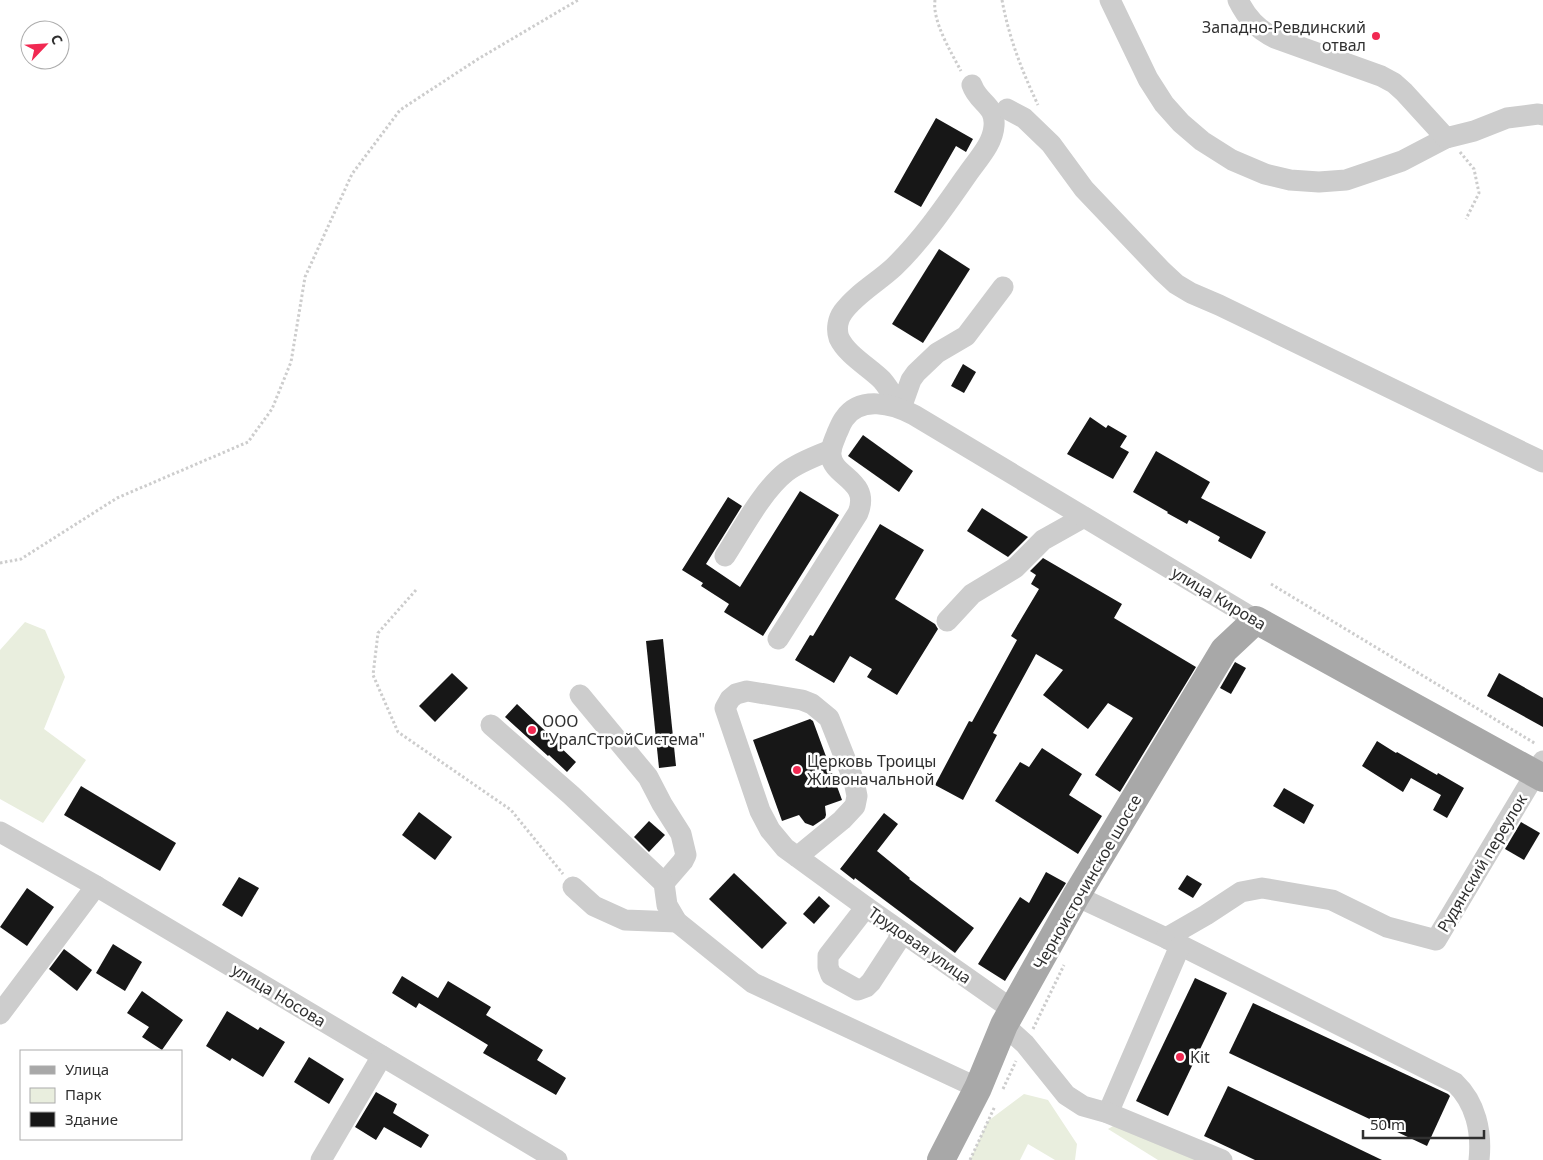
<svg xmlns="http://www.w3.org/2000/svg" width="1543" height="1160" viewBox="0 0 1543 1160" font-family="'Noto Sans',sans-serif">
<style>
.green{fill:#e9eede}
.building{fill:#171717}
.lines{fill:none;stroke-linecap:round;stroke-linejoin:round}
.path{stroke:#cdcdcd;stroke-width:3;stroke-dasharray:2.5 2.5;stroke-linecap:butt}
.minor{stroke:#cdcdcd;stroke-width:21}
.major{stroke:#a8a8a8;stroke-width:28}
.poi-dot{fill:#f12952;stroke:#fff;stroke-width:2}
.labels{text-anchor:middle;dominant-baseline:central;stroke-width:5;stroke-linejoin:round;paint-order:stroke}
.poi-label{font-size:16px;fill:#303030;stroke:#fff;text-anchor:start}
.street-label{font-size:16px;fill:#303030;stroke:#fff}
</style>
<rect width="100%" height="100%" fill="#fff"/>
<g class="green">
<polygon points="25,622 45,630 65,677 44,729 86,760 43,823 0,799 0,650"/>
<polygon points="1024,1094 1048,1100 1077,1144 1075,1160 1055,1160 1028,1144 1020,1160 970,1160 988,1121"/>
<polygon points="1120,1122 1204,1160 1158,1160 1108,1129"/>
</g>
<g class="building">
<polygon points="936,118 973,139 966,152 956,146 921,207 894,192"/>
<polygon points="939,249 970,269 923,343 892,324"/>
<polygon points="963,364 976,372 964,393 951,386"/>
<polygon points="1090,417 1106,428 1108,425 1127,436 1120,447 1129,452 1113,479 1067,454"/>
<polygon points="863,435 913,471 899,492 848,456"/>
<polygon points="1156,451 1210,482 1201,498 1266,532 1251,559 1218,541 1220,537 1189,520 1187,524 1167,513 1168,512 1133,492"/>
<polygon points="800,491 839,515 763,636 724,612 729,604 701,586 703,583 682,570 728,497 742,506 706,564 740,587"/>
<polygon points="982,508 1028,537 1008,557 967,531"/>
<polygon points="880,524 924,550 895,599 935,624 938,629 897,695 867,677 872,669 850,656 834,683 795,660 810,635 813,636"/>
<polygon points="1043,558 1122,604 1114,618 1196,667 1120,792 1095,775 1133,718 1108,703 1088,729 1043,695 1063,670 1036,654 993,733 997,735 963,800 935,785 969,721 972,722 1017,640 1011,636 1039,589 1031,584 1036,575 1030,571"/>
<polygon points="663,639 676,766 659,768 646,641"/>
<polygon points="1235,662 1246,668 1231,694 1220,688"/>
<polygon points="452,673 468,688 435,722 419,706"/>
<polygon points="1499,673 1543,698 1543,727 1487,696"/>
<polygon points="517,704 559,744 558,745 576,762 567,772 549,755 548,756 505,717"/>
<polygon points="810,719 813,721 842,800 825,806 826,815 825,818 813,826 805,823 799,815 782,821 753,740"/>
<polygon points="1377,741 1396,753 1397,752 1437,775 1438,773 1464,788 1447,818 1433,810 1441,795 1411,778 1403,792 1362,766"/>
<polygon points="1042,748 1082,774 1069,795 1102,816 1078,854 995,801 1020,762 1029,767"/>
<polygon points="81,786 176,843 160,871 64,815"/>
<polygon points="1284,788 1314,805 1304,824 1273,806"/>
<polygon points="419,812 452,837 435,860 402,835"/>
<polygon points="884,813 898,824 877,851 910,878 909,879 974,928 955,953 855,878 854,880 840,869"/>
<polygon points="649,821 665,835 649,852 634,837"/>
<polygon points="1521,822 1540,833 1524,860 1505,849"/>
<polygon points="1046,872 1066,883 1005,981 978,964 1020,897 1029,903"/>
<polygon points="734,873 787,923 762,949 709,899"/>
<polygon points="1187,875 1202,884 1193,898 1178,889"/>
<polygon points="239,877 259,888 242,917 222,905"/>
<polygon points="27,888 54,907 27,946 0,927"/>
<polygon points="819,896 830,906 814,924 803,914"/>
<polygon points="113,944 142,962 125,991 96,973"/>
<polygon points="64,949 92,970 77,991 49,969"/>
<polygon points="402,976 438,998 448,981 491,1007 486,1015 543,1050 537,1060 566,1078 556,1095 483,1053 488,1045 419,1003 416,1008 392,993"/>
<polygon points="1195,978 1227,993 1168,1116 1136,1101"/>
<polygon points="142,991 183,1020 162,1050 142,1037 149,1027 127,1013"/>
<polygon points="1253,1003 1448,1094 1450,1096 1427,1146 1229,1053"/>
<polygon points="227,1011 258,1030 260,1027 285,1042 263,1077 232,1058 230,1061 206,1046"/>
<polygon points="309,1057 344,1079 329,1104 294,1082"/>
<polygon points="1228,1086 1382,1160 1255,1160 1204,1136"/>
<polygon points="376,1092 397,1104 393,1113 429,1135 421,1148 384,1127 376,1140 355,1127"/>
</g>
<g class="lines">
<g class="path">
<path d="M935,0C932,21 951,52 961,71"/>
<path d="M1002,0C1009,38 1022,71 1038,105"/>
<polyline points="1460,152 1474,169 1479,193 1466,219"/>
<polyline points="0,563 21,559 117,498 248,442 272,409 291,362 305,277 352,174 400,110 478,59 578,0"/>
<polyline points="1271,584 1536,744"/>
<polyline points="416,590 378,633 373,675 398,732 511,810 563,874"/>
<polyline points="1033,1029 1064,965"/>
<polyline points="1003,1089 1016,1061"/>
<polyline points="970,1160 995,1106"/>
</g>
<g class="minor">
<polyline points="1110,0 1148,79 1164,104 1181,123 1202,141 1232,160 1265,174 1290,180 1319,182 1346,180 1402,161 1446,138 1474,131 1507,118 1538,114 1543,115"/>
<path d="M1238,0C1247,18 1257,29 1275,38L1381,76L1394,83L1404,92L1446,138"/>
<path d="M972,85C978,103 996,105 994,126C993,143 979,158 969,172C946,205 923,239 894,267C878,282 856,294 843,312C838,319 836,329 839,338C847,355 869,367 882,380C889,388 895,399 901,408L911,380L916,373L937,353L966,336L1003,287"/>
<polyline points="1007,109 1024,118 1051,144 1084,189 1162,271 1176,284 1191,293 1219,305 1543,462"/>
<path d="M725,556C742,530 762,491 786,472C799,462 816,456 831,450"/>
<polyline points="947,621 972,594 1015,568 1043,540 1084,517"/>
<path d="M778,639L858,513C871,480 832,477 831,455C830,448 835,439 837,433C839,429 841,423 844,419C860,395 893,404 914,415L1256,620"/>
<polyline points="580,695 648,777 662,804 681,834 686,855 683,861 664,883"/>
<polyline points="491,725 571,795 664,883 667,905 677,922 753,983 978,1088"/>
<polyline points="0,832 96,886 557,1160"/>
<polyline points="797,857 842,820 855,806 857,796 854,781 829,718 812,704 802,700 747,691 736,694 730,699 725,708 760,811 770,830 785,848 866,907 1013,1010"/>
<polyline points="573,887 594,906 625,920 677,922"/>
<path d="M1076,896L1166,938L1455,1083C1476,1103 1482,1132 1479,1160"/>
<polyline points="866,907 828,956 828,967 831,975 858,990 866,987 871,982 903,933"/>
<polyline points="1166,938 1206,915 1241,892 1262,888 1332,900 1387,927 1436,940 1543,761"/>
<polyline points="0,1014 96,886"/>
<polyline points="1004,1025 1025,1044 1066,1095 1083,1106 1108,1113 1180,946"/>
<polyline points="1108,1113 1222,1160"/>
<polyline points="321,1160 382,1056"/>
</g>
<polyline class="major" points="941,1160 978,1088 1004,1025 1076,896 1224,650 1256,620 1543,778"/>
</g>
<g class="poi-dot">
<circle cx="1376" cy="36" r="5"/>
<circle cx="532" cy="730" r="5"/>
<circle cx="797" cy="770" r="5"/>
<circle cx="1180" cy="1057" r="5"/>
</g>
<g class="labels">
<g class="poi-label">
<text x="1366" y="27" text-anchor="end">Западно-Ревдинский<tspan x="1366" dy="18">отвал</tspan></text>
<text x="542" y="721">ООО<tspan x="542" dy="18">"УралСтройСистема"</tspan></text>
<text x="807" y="761">Церковь Троицы<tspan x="807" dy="18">Живоначальной</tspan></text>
<text x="1190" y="1057">Kit</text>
</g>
<g class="street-label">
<text transform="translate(1219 598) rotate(31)">улица Кирова</text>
<text transform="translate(1482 863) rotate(-59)">Рудянский переулок</text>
<text transform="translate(1087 882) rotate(-60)">Черноисточинское шоссе</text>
<text transform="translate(920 945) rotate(35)">Трудовая улица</text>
<text transform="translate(279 995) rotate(31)">улица Носова</text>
</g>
</g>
<rect x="20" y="1050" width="162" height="90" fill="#ffffff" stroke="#acacac"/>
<rect x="30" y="1066" width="25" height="8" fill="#a8a8a8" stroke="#acacac"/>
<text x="65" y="1075" font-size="15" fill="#303030">Улица</text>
<rect x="30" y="1088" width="25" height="15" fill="#e9eede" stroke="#acacac"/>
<text x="65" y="1100" font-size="15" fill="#303030">Парк</text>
<rect x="30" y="1112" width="25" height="15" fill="#171717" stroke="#acacac"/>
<text x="65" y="1125" font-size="15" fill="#303030">Здание</text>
<g transform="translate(45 45) rotate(65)"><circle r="24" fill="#ffffff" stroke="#acacac"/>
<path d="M0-4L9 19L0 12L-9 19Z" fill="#f12952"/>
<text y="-8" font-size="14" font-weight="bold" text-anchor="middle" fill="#303030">С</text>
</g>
<path d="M1363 1130v8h121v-8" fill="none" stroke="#303030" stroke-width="2.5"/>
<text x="1370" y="1130" font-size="15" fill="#303030" stroke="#ffffff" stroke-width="4" paint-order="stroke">50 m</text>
</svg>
